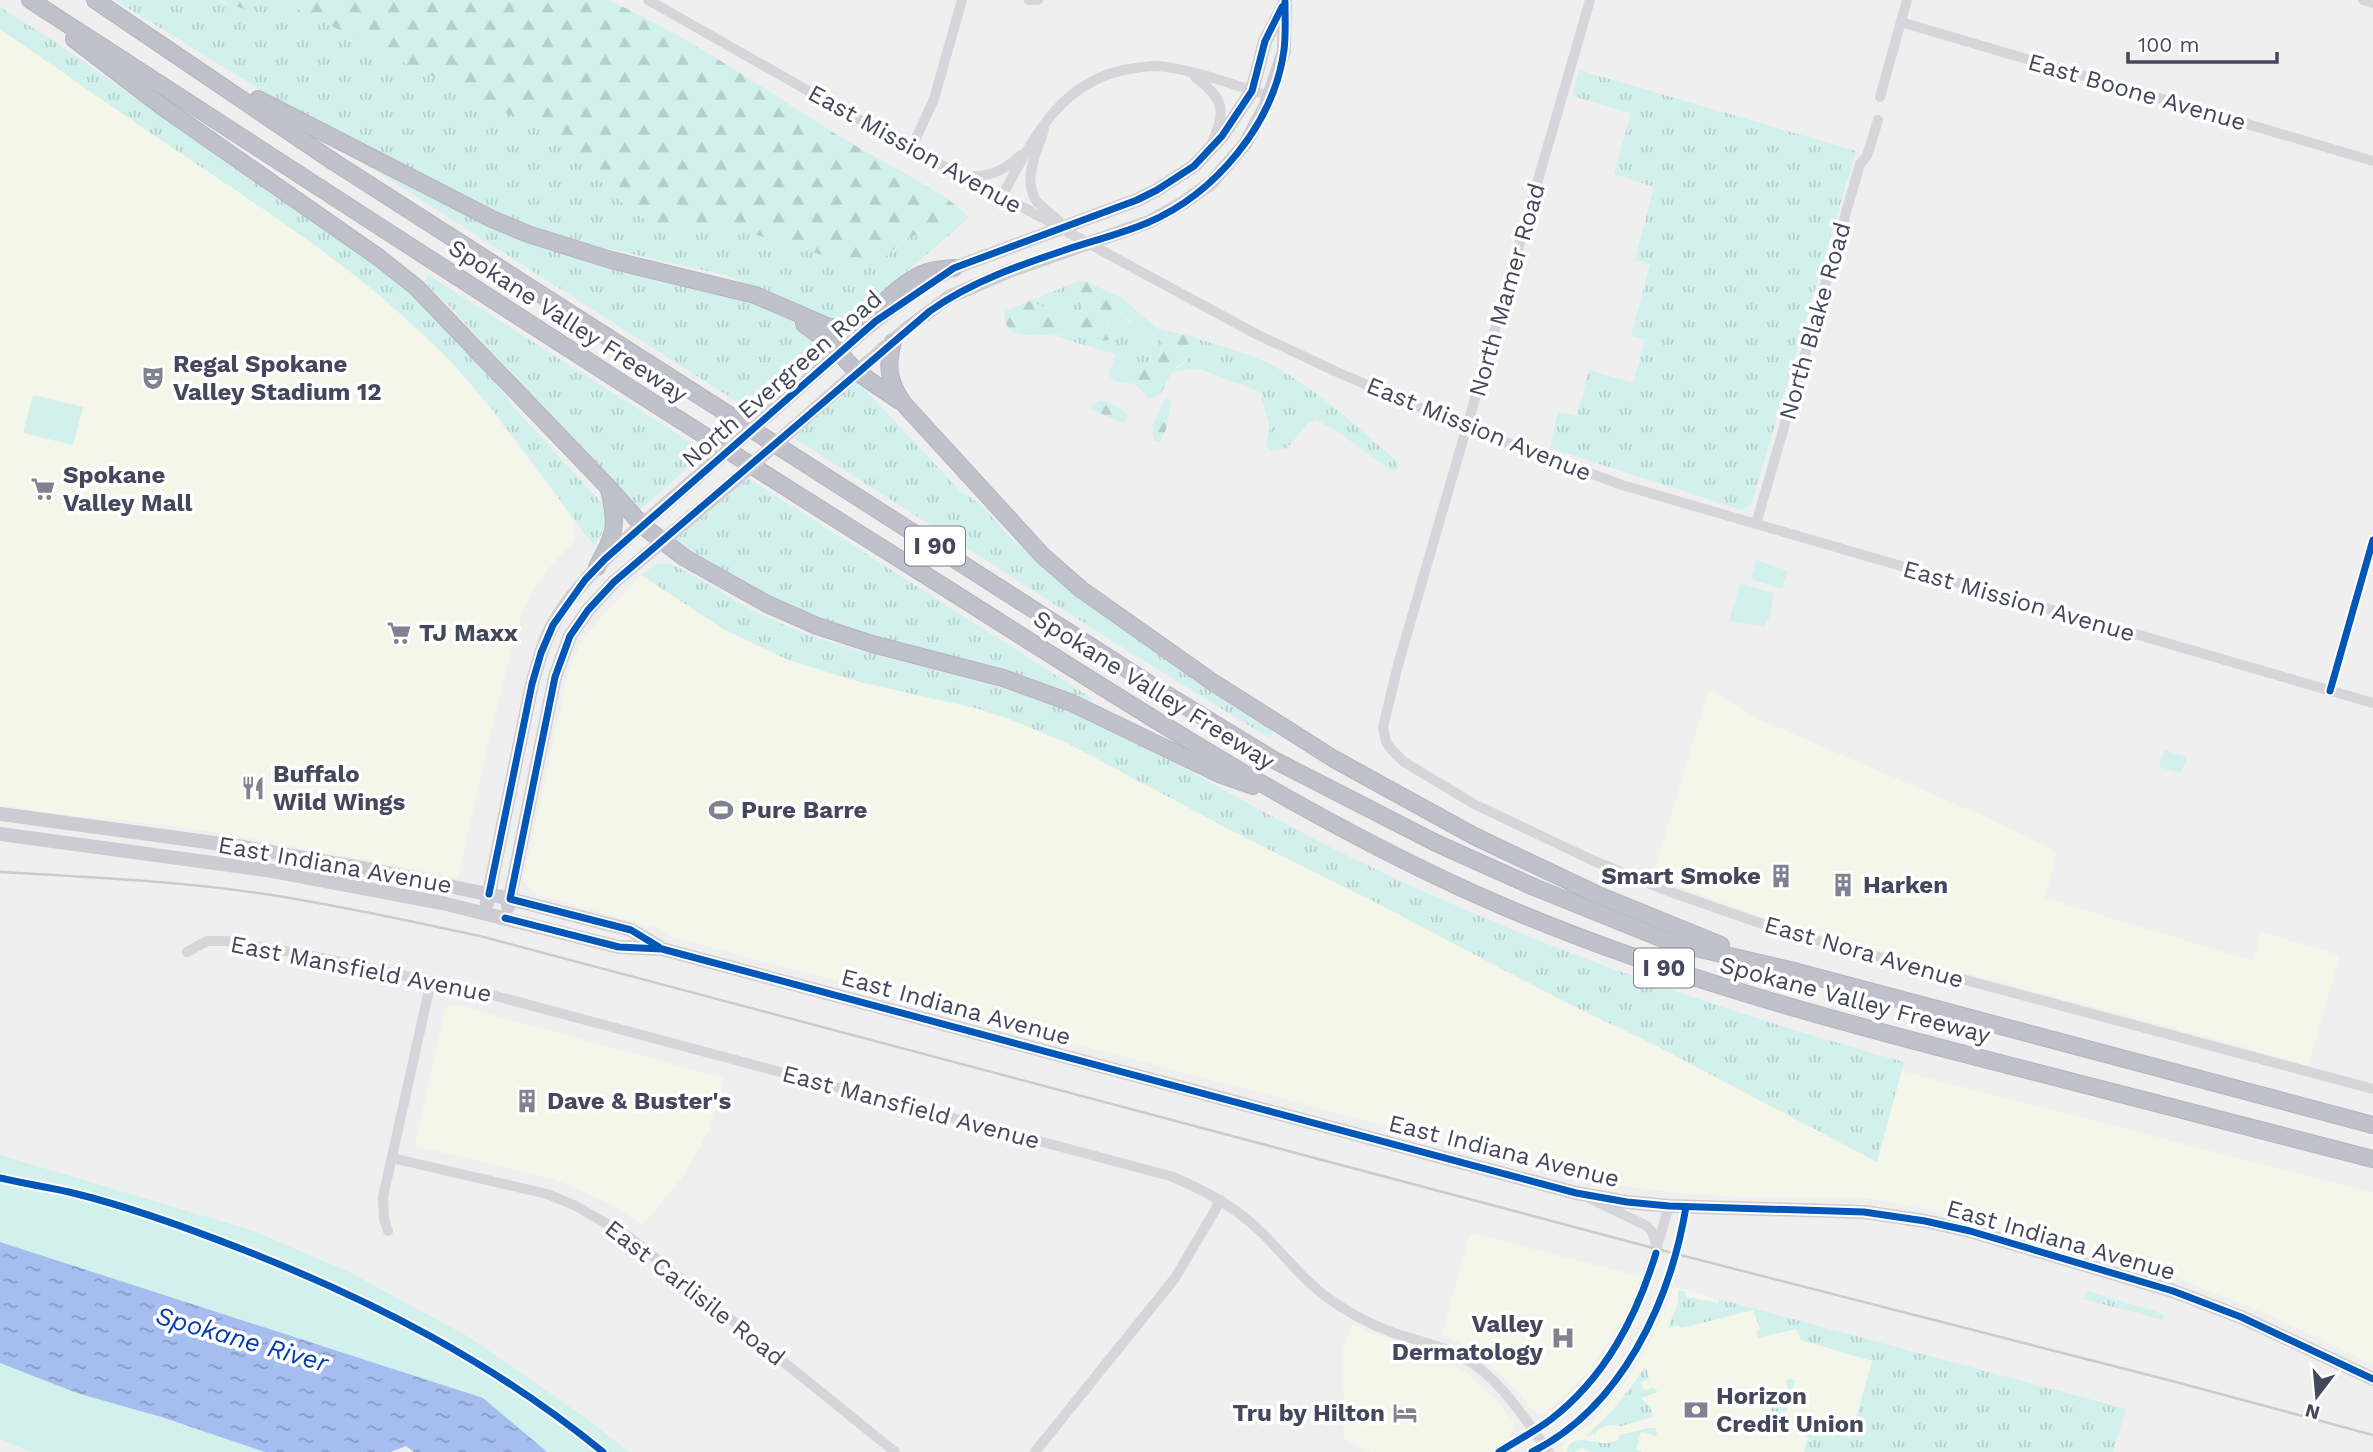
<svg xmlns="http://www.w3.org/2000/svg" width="2373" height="1452" viewBox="0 0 2373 1452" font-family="'Work Sans',sans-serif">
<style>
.commercial{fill:#f4f6ea}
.grass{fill:url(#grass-tufts)}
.forest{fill:url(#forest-firs)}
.park{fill:#d2f0ec}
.water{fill:url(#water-ripples)}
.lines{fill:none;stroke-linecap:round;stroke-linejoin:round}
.highway-casing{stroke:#b4b4bf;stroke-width:18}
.minor{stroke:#d5d5da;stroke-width:10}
.major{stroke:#ccccd3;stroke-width:14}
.highway{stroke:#c1c1cb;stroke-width:16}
.rail{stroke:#cbcbcf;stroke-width:2.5}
.minor-bridge{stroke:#d5d5da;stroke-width:10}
.major-bridge{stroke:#ccccd3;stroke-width:14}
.cycleway-casing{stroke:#fff;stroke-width:11}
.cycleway{stroke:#0057b8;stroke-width:7}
.labels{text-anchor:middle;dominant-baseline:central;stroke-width:7;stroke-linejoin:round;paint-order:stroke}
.shield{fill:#fff;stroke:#7d7e8d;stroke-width:2}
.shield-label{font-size:23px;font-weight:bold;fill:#45475c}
.street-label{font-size:24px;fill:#45475c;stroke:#fff}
.poi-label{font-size:24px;font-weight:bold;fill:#45475c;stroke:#fff;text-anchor:start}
.water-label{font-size:26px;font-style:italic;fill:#073cae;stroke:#fff}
</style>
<defs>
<pattern id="grass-tufts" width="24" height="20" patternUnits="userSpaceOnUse" patternTransform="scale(1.75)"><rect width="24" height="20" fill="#d2f0ec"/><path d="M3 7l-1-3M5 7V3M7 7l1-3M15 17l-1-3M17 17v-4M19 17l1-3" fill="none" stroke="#b6cfcd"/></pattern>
<pattern id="forest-firs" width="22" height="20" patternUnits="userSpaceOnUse" patternTransform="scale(1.75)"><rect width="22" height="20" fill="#d2f0ec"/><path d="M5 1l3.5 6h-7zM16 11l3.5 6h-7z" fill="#b6cfcd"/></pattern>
<pattern id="water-ripples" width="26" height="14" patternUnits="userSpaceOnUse" patternTransform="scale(1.75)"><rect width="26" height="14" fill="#a6bdef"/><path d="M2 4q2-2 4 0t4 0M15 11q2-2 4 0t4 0" fill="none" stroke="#899bc5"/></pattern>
</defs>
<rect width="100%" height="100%" fill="#f0efef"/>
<g class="commercial">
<polygon points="0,29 265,209 373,289 452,363 477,392 574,520 574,538 570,546 549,568 533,592 520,618 490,735 458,878 238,836 172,826 65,815 0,805"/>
<polygon points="641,575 725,630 786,659 860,682 975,708 1007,718 1067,743 1240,835 1371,900 1569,1004 1653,1044 1877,1162 1901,1071 2373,1193 2373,1364 2271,1316 2175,1277 1963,1216 1866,1198 1742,1197 1680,1193 1606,1184 671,937 661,929 536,895 525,883 524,875 569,670 580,644 600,619"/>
<polygon points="1709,689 1758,719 1981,815 2057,851 2045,898 2253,961 2261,932 2340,955 2308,1066 2226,1042 1794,928 1652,878"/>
<polygon points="452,1004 724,1078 709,1131 681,1179 642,1225 615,1206 554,1179 415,1146 445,1009"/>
<polygon points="1470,1233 1643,1277 1624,1317 1589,1371 1545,1413 1539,1413 1532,1410 1517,1390 1489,1363 1465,1346 1442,1334"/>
<polygon points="1674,1287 1868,1340 1872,1361 1851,1437 1820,1452 1563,1452 1562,1448 1566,1439 1589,1425 1621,1389 1648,1347"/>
<polygon points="1352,1323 1372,1333 1424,1351 1466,1372 1497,1401 1514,1422 1511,1437 1491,1452 1371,1452 1344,1439 1343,1348"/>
</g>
<g class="grass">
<polygon points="115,0 218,0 226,4 254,5 260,0 279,0 563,141 590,160 609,190 632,212 657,225 690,225 747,232 864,268 875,264 910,237 960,226 855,315 836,321 825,319 765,290 725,275 588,244 509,218 290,108"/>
<path d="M0,7L54,41L393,278L415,296L493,378L513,407L600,501C612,519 604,531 594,546C549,486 502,416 451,362C375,282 283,222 192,161C128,118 64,73 0,29Z"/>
<polygon points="1579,70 1856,151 1751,505 1742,510 1550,448 1558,412 1577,416 1589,370 1633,383 1645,340 1631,336 1650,264 1635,260 1654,187 1614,174 1631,113 1572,96"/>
<polygon points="343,150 492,223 757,304 788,319 828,346 753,412"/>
<polygon points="428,275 706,452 640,510 449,306 424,282"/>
<polygon points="1074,283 1083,311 1078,319 1067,321 1030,301"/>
<path d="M1121,312L1129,322L1163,342C1161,368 1132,372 1112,367L1115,354L1047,334L1080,336L1101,342L1111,324L1105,317L1108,313Z"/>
<path d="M1190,336C1219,346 1250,353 1277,368C1321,392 1356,427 1394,458L1398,468L1393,472L1337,431L1316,420L1309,422L1287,448L1272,451L1266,446L1270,428L1260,392L1200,369L1173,371L1187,361L1196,344Z"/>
<polygon points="857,381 960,491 979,503 1011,538 1079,598 1194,679 1274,730 1269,738 1139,658 794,438"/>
<polygon points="748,478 1093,699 1090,702 998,668 827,623 769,599 711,566 675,540"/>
<path d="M668,563C697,575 722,594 750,609C772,620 795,630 818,638C906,667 997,679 1082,717C1176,759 1263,815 1356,860C1534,946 1714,1009 1904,1062L1877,1162L1653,1044L1569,1004L1371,900L1240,835L1067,743L1007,718L975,708L860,682L786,659L725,630L641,575L655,565Z"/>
<polygon points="1678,1290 1686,1292 1686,1297 1718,1303 1719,1299 2126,1409 2113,1452 1804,1452 1808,1437 1801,1434 1804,1423 1851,1437 1872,1361 1801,1340 1796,1329 1758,1338 1757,1331 1760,1329 1753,1310 1682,1328 1677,1325 1667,1329 1678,1303"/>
<polygon points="2087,1291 2161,1313 2164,1317 2163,1320 2083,1299"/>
<polygon points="1646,1366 1649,1380 1641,1382 1643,1390 1653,1388 1658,1392 1641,1398 1650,1406 1653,1417 1618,1427 1617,1425 1605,1426 1596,1431 1596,1435 1586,1436 1615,1408"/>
<path d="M1790,1379L1795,1380L1785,1417L1792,1420V1424L1764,1419L1765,1415L1771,1413C1769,1400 1776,1392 1788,1388L1786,1381Z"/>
<path d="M1649,1428H1656L1657,1436L1641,1432L1636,1449L1643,1452H1591L1582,1448L1574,1452H1567L1569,1445C1585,1432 1598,1450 1618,1440L1620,1435Z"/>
</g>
<g class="forest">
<polygon points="218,0 260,0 247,10"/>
<path d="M279,0H608C694,38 771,95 851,143C874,157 957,199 968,217C957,236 929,229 911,237C894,244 883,266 864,268L747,232L690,225H657L632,212L609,190L590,160L563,141Z"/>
<path d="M1083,280L1122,298L1158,329L1190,336L1196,344L1197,353C1190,359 1179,363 1174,370C1164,382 1167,394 1149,399L1135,384L1115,381L1110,376L1109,369L1112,367C1132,372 1162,368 1163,342L1142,333L1121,312L1107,313L1105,317L1114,332L1109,340C1095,343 1077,335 1061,334C1046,333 1026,339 1012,331C1005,327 1005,320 1004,312L1030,301C1049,307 1058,322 1078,319L1083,311L1074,283Z"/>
<path d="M1168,399L1172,401L1166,429L1160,442L1154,441C1149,421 1159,416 1164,400Z"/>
<path d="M1100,400C1111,402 1119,407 1128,415L1126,421L1119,422L1091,409L1093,404Z"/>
</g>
<g class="park">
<polygon points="33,395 83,407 73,445 23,433"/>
<polygon points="1756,560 1788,571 1782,589 1751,579"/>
<polygon points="1740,584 1774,593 1770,616 1764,627 1729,621"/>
<polygon points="2164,750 2187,757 2181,773 2159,767"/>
<polygon points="0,1155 254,1231 351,1273 471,1338 586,1418 629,1452 547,1452 483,1398 0,1242"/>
<path d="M0,1363C87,1396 177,1422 265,1452H31L0,1439Z"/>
</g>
<polygon class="water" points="0,1242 483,1398 547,1452 414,1452 406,1446 391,1452 265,1452 161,1417 77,1393 0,1363"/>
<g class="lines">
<g class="highway-casing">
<g id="highway">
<path d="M30,0C327,192 623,386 922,573C1105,688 1286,810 1484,898C1647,970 1816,1016 1988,1060C2116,1093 2245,1126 2373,1159"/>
<polyline points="95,0 334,162 1156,688 1274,760 1436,843 1534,887 1670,942 1790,970 2373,1125"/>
<polyline points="74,39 160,105 378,257 416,287 608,487 643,526 685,558 767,604 817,626 872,644 1003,678 1072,703 1219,774 1253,786"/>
<path d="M258,99L492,219L528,234L611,260L755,295L829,327C870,331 891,284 927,272C935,269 945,269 954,268"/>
<polyline points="804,324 832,345 857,372 898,400"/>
<path d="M893,342C886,367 889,382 903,403L1043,556L1082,590L1214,683L1334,759L1474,836L1596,894L1721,945"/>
<path d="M597,567C615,533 618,528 609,489"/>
</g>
</g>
<g class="minor">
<polyline points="648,0 911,149 1026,209"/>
<polyline points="1029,0 1038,0"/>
<polyline points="1590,0 1398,665 1383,727 1386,742 1392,750 1404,762 1474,804 1592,860 1673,893 1786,932 2373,1089"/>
<polyline points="2363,0 2373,3"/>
<polyline points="1901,22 2373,161"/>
<path d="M1195,77C1225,100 1226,109 1212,143"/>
<polyline points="1880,97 1907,0"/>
<polyline points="911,149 934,99 962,0"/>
<path d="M967,176C990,177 1004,171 1021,155"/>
<path d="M1002,196C1032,142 1057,84 1124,70C1135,68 1145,66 1156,66C1190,68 1236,86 1270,96"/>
<path d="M1037,202C1022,180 1036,154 1044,130"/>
<polyline points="1119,260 1256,334 1337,372 1467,428 1622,485 2373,703"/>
<polyline points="1756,524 1860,164 1867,156 1878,120"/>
<polyline points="2330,691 2373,540"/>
<path d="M187,952L207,941H226L303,954L477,991L1170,1176C1203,1189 1234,1206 1260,1231C1282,1252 1299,1276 1324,1295C1345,1311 1369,1324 1394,1333C1417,1341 1442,1345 1464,1358C1501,1379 1524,1418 1549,1452"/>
<polyline points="392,1158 547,1194 576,1206 628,1236 895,1452"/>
<polyline points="1591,1199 1647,1226 1652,1232 1657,1247"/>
<polyline points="388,1231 384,1219 383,1197 431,981"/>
<polyline points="1035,1452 1175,1278 1221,1200"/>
<path d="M1499,1452C1516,1441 1534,1432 1550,1420C1622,1365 1645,1290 1669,1206"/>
<path d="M1532,1452C1622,1407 1670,1302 1686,1207"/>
</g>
<g class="major">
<path d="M792,394C843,349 894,301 954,268L1137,200L1157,190L1194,166L1222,136L1252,91L1265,41L1283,7"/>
<polyline points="813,411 906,329 949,297 1009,271 1149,222 1183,203 1211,183 1245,144 1266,105 1284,51 1285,2"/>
<polyline points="0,814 237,846 378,871 510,899 631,930 658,946"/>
<polyline points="0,834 273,871 442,903 619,947 662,949 1576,1193 1627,1202 1669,1206 1864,1212 1925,1221 1970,1231 2173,1291 2241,1317 2373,1379"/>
<path d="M487,903L532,684C538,664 543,642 554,623C587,565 657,514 706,469"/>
<polyline points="508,907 555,677 570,636 588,610 614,582 729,485"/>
</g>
<use href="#highway" class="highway"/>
<path class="rail" d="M0,872C89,877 178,881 265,894C338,905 409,921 480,936L1657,1249L2172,1381L2373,1435"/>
<g class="minor-bridge">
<polyline points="1037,202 1060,222"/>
<polyline points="1026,209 1119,260"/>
</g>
<g class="major-bridge">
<polyline points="706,469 792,394"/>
<polyline points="729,485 813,411"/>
</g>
<g class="cycleway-casing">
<g id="cycleway">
<polyline points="2330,691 2373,540"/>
<polyline points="489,894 532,684 541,653 553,625 585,580 605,559 876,321 954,268 1137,200 1157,190 1194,166 1222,136 1252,91 1265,41 1282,7"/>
<polyline points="505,918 619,947 662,949 1576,1193 1627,1202 1669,1206 1864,1212 1925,1221 1970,1231 2173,1291 2241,1317 2373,1379"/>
<path d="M659,947L631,930L510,899L555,677L570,636L588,610L614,582L930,311C972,281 1023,264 1071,248C1096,240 1123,233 1147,223C1215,194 1274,124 1284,50C1286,34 1285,17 1285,2"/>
<path d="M0,1178C24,1184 49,1187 73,1193C131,1207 188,1228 244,1250C374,1301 494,1363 603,1452"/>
<path d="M1499,1452C1516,1441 1534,1432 1550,1420C1605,1378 1636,1318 1656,1253"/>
<path d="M1532,1452C1622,1407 1670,1302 1686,1207"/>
</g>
</g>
<use href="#cycleway" class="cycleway"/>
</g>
<defs>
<g id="theatre-bare" transform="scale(1.89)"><path d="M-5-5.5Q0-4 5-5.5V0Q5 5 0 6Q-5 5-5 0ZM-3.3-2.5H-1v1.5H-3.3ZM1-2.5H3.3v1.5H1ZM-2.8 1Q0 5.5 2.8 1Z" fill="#81828f" stroke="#fff" stroke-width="2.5" paint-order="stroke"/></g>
<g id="supermarket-bare" transform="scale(1.89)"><path d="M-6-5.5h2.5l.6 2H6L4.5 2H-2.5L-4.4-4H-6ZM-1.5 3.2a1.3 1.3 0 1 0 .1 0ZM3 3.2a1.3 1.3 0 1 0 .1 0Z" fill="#81828f" stroke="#fff" stroke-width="2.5" paint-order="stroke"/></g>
<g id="restaurant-bare" transform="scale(1.89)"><path d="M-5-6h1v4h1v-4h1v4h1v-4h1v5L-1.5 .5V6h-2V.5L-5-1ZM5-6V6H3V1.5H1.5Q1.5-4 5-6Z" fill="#81828f" stroke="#fff" stroke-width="2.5" paint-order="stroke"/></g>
<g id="stadium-bare" transform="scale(1.89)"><path d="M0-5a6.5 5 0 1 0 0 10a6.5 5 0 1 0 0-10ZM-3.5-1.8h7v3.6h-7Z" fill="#81828f" stroke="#fff" stroke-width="2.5" paint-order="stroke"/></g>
<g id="building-bare" transform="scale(1.89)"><path d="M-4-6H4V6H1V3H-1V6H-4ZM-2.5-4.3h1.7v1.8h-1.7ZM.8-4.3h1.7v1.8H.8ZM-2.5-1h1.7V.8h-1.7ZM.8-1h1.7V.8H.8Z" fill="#81828f" stroke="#fff" stroke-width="2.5" paint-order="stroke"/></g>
<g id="hospital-bare" transform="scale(1.89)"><path d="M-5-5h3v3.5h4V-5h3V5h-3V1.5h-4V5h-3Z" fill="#81828f" stroke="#fff" stroke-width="2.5" paint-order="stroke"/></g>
<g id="bank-bare" transform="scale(1.89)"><path d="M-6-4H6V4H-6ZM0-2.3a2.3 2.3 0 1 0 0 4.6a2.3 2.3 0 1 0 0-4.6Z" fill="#81828f" stroke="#fff" stroke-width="2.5" paint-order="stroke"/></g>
<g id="hotel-bare" transform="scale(1.89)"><path d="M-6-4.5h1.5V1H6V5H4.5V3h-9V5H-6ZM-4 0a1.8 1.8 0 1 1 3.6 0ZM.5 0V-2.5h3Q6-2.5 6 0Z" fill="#81828f" stroke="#fff" stroke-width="2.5" paint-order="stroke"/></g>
</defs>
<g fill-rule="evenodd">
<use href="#theatre-bare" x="153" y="378"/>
<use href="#supermarket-bare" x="43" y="489"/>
<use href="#supermarket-bare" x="399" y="633"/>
<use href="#restaurant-bare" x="253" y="788"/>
<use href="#stadium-bare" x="721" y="810"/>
<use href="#building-bare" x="1781" y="876"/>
<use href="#building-bare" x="1843" y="885"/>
<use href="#building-bare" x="527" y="1101"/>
<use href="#hospital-bare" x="1563" y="1338"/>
<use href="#bank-bare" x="1696" y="1410"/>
<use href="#hotel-bare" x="1405" y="1413"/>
</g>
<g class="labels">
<g class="shield">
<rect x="905" y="526.5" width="60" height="39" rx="5"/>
<rect x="1634" y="948.5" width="60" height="39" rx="5"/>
</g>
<g class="shield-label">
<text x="935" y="546">I 90</text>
<text x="1664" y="968">I 90</text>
</g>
<g class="street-label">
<text transform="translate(2137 92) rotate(16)">East Boone Avenue</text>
<text transform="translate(915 149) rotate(29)">East Mission Avenue</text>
<text transform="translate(1507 290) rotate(-74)">North Mamer Road</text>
<text transform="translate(568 321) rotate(33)">Spokane Valley Freeway</text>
<text transform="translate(1815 321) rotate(-74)">North Blake Road</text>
<text transform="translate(782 379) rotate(-41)">North Evergreen Road</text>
<text transform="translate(1479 429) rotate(22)">East Mission Avenue</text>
<text transform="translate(2019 601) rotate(16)">East Mission Avenue</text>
<text transform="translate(1154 690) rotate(32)">Spokane Valley Freeway</text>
<text transform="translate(335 865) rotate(10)">East Indiana Avenue</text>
<text transform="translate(1864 952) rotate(16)">East Nora Avenue</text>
<text transform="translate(361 969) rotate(11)">East Mansfield Avenue</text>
<text transform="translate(1855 1000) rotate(15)">Spokane Valley Freeway</text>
<text transform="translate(956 1007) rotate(15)">East Indiana Avenue</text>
<text transform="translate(911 1107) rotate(15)">East Mansfield Avenue</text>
<text transform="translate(1504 1151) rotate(14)">East Indiana Avenue</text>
<text transform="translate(2061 1240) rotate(16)">East Indiana Avenue</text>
<text transform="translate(695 1293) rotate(38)">East Carlisile Road</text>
</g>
<g class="poi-label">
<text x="173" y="364">Regal Spokane<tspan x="173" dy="28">Valley Stadium 12</tspan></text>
<text x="63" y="475">Spokane<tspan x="63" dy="28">Valley Mall</tspan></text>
<text x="419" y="633">TJ Maxx</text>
<text x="273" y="774">Buffalo<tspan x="273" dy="28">Wild Wings</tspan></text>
<text x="741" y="810">Pure Barre</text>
<text x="1761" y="876" text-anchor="end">Smart Smoke</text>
<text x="1863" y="885">Harken</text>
<text x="547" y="1101">Dave &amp; Buster's</text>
<text x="1543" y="1324" text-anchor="end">Valley<tspan x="1543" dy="28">Dermatology</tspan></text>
<text x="1716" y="1396">Horizon<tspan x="1716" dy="28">Credit Union</tspan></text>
<text x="1385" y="1413" text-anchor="end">Tru by Hilton</text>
</g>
<g class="water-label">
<text transform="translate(242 1339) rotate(16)">Spokane River</text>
</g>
</g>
<g transform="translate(2317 1396) rotate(196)" stroke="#ffffff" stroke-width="5" paint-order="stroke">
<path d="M0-5L12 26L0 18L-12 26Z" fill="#45475c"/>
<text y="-10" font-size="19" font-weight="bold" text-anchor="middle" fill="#45475c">N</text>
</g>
<path d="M2128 52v10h149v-10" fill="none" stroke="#45475c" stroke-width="3.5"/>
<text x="2138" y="52" font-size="21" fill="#45475c" stroke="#ffffff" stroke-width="5" paint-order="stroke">100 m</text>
</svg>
